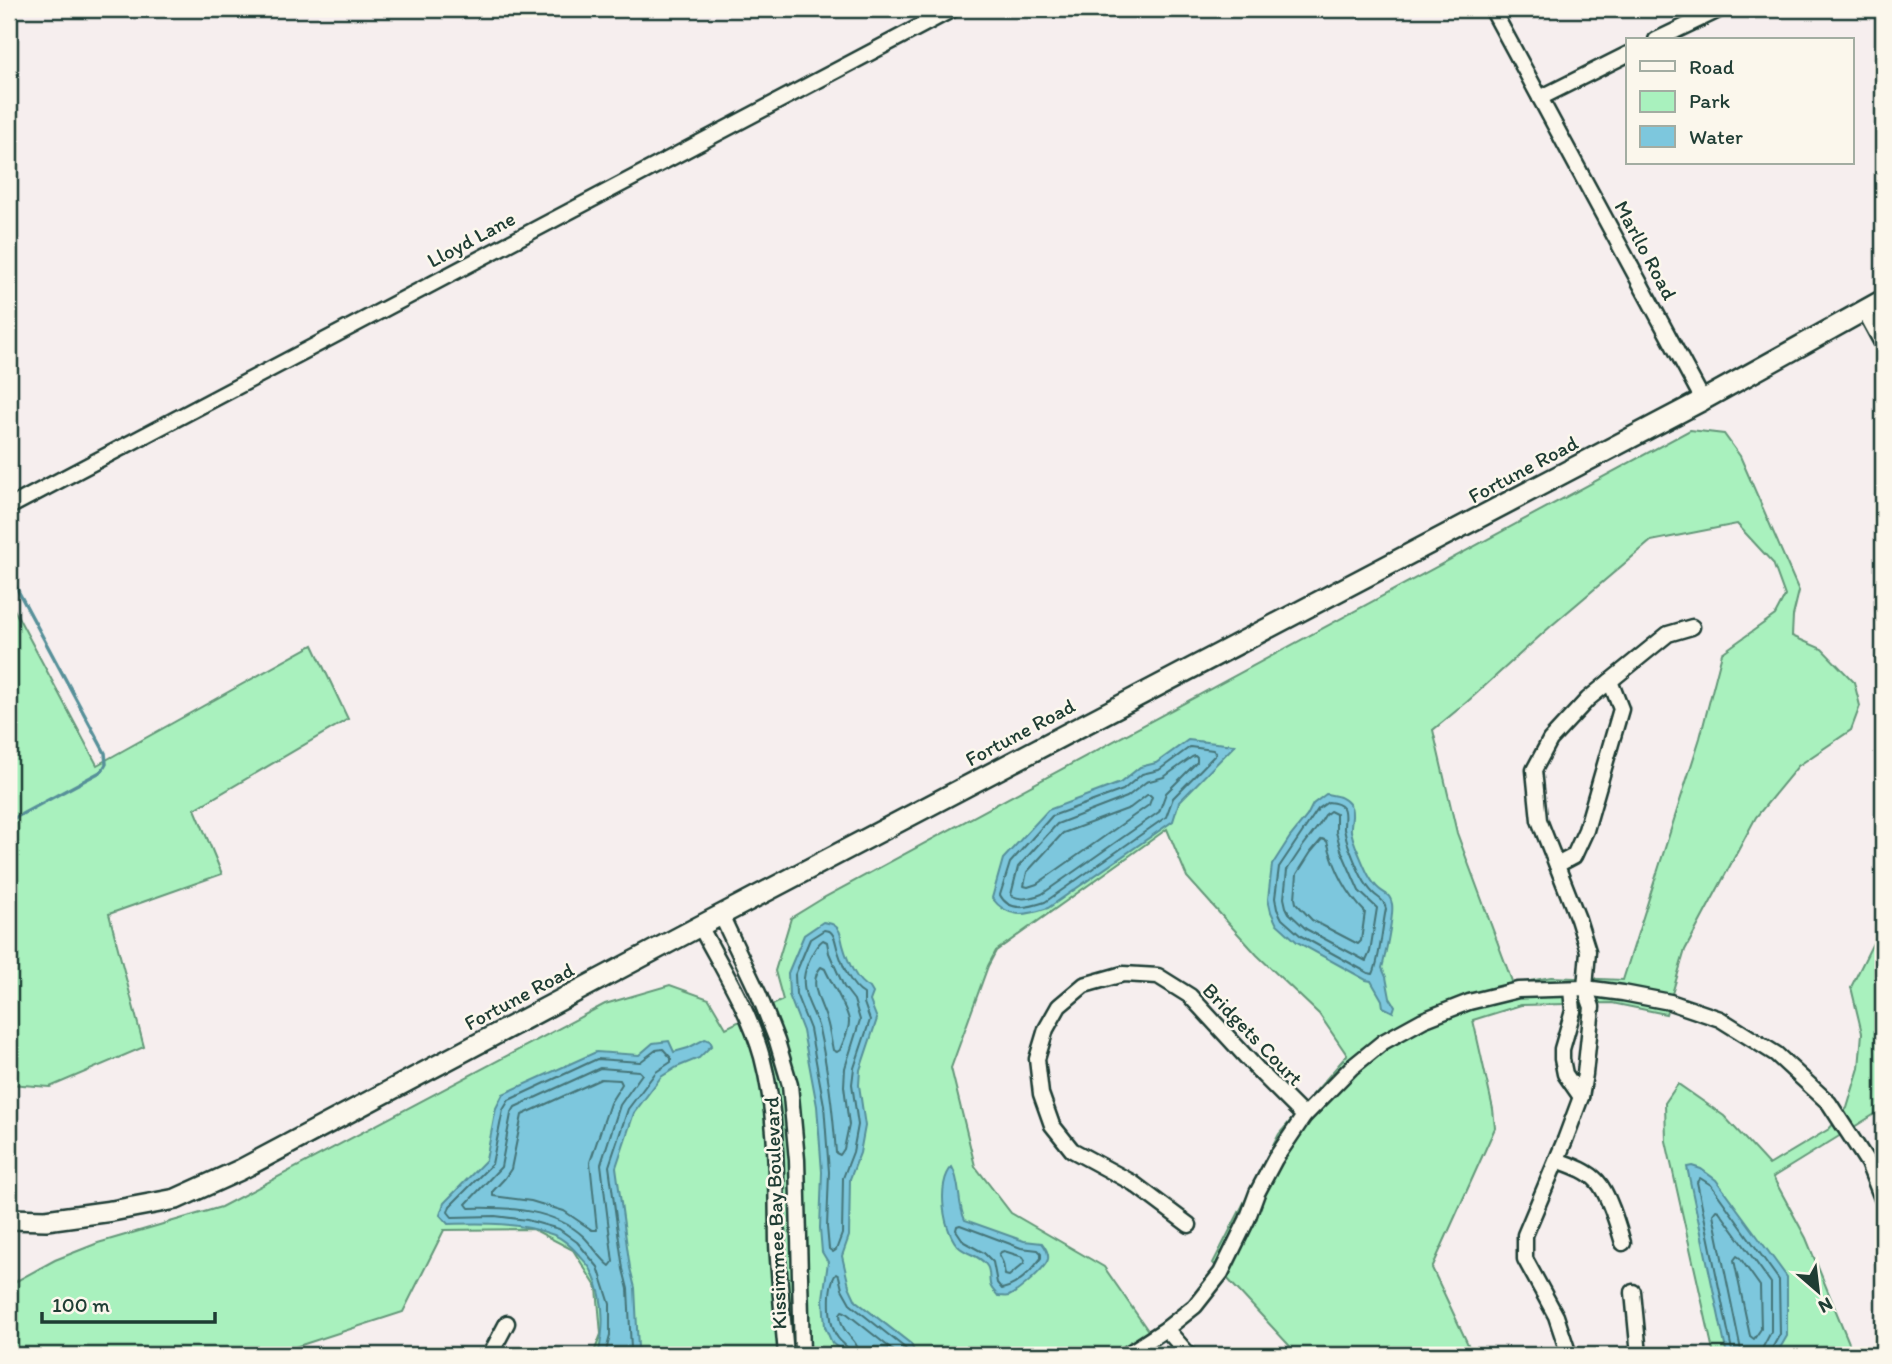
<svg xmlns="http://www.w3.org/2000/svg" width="1892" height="1364" viewBox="0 0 1892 1364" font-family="Itim,sans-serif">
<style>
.green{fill:#a9f1be;stroke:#649779;stroke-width:2;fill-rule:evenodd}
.water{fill:#7dc7dd;stroke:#579099;stroke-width:2}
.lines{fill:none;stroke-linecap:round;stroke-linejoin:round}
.shore{stroke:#457478;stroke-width:2}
.stream{stroke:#579099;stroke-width:3.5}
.street-casing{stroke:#1f3d34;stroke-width:19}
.secondary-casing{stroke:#1f3d34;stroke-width:24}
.street{stroke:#fbf7ec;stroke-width:14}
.secondary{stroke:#fbf7ec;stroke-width:19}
.labels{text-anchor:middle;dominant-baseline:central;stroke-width:5;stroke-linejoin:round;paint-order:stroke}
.street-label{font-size:21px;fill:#1f3d34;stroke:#fbf7ec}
</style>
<rect width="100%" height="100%" fill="#f6eeee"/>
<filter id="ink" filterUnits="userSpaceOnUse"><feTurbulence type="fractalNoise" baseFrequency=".0143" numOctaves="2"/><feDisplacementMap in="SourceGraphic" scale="14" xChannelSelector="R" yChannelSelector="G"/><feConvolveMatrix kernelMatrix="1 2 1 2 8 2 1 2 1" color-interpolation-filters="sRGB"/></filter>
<g filter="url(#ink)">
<g class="green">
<path d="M1690,430L1724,434L1740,456L1799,591L1793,616L1792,636L1822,649L1854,682L1860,706L1851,730L1798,766L1756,817L1685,950L1666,1014L1612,1003L1521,1005L1473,1020L1493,1109L1495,1128L1432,1268L1473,1355H1298L1213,1263L1279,1134L1347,1055L1319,1014L1257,955L1187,877L1167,829L996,951L988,966L951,1068L975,1166L1011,1213L1104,1267L1160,1348L1149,1355H593L601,1334L597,1288L573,1250L533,1229L444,1230L403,1312L289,1349L276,1355H9V1285L55,1260L98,1243L221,1207L605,1004L670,985L709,999L726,1028L783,1000L775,971L791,918L825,897ZM1737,524L1773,563L1785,596L1775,615L1722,653L1700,738L1623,980L1551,977L1513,984L1457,833L1433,730L1467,702L1551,626L1651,541Z"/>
<polygon points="9,600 97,765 313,645 348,719 195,809 222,874 109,914 144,1047 50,1087 9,1084"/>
<polygon points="1883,923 1883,1109 1773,1177 1806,1238 1854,1355 1714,1355 1666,1141 1665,1103 1678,1084 1724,1116 1769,1165 1829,1129 1847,1108 1859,1068 1862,1033 1851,987"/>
</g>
<g class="water">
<path d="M1188,740L1235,745L1179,802L1173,821L1048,908C1025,916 1008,919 992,898L1003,859L1048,810L1120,783L1140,767L1156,763Z"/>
<path d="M1326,794C1336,796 1344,796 1350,805C1355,813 1350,822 1351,831C1352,836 1354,842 1356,847C1362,860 1368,880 1379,889C1386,895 1390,894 1392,904C1394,914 1385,957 1382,968L1386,977L1390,998L1395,1006L1393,1012L1383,1007L1382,1000L1371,981L1366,980L1297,942L1276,923L1271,912L1268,899L1272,865L1290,837L1307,816L1313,804Z"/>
<path d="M823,922C827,923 831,923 834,925C841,929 841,938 843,945C847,959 856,983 870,988L873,993L870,1001L877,1019L860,1070L859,1085L865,1126L860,1153L850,1179L849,1236L842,1256L849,1286L856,1301L911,1344L916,1355H855L844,1353L832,1343L825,1327L823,1298L828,1262L822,1252L820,1228L822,1172L817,1106L803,1031L789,995L788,973L804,935Z"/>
<path d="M705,1039L710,1041L712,1045L699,1058L677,1067L661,1077L634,1113L616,1167L630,1268L635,1288L638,1348L641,1355H598C605,1327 605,1299 592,1272C590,1266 583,1260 579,1255C572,1247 564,1239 554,1235C520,1222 484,1223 448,1224L440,1215L444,1203L486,1160L496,1108L503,1094L596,1052L639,1055L653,1043L669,1041L674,1052L688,1048Z"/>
<polygon points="1692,1166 1701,1169 1716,1180 1787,1277 1787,1336 1776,1355 1727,1355 1687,1167"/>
<path d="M952,1167C961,1182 957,1204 965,1220L1024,1241L1042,1243C1046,1248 1049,1253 1048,1259C1046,1268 1018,1292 1009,1296C1005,1297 1003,1296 998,1296C996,1293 993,1291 991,1287C988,1281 991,1272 987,1266C981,1256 969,1255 960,1248C943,1234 936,1182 952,1167Z"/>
</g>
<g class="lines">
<g class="shore">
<path d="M1190,747L1213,750L1216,754L1173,798L1166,817L1045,902C1030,907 1009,913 1000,895L1010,863L1052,816L1123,790L1142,774L1159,770Z"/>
<path d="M1195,756L1197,758V762L1166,793L1159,812L1042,894C1031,898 1021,901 1011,895L1018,867L1057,824L1127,797L1146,782L1164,777L1192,757Z"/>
<polygon points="1147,795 1150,795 1152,797 1149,805 1037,884 1028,887 1024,886 1027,872 1063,833 1130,808"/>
<path d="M1328,802C1349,804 1344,812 1344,829C1345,835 1347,843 1350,850C1356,864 1362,882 1373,893C1379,899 1384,899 1386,909C1382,927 1380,960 1373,974L1368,973L1301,936L1282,919L1277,909L1275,898L1279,867L1318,809Z"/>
<polygon points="1330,811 1336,814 1336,832 1341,850 1359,891 1377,908 1370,952 1366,961 1306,929 1289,913 1286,907 1284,898 1287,870 1303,846 1319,825 1325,815"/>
<path d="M1322,839L1327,841C1334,867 1346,893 1365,912L1361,941L1358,944L1312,920L1296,903L1295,898L1297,874L1311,852Z"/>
<path d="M824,930C829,931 830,930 833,935C836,940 836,946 838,951C843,966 850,986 864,994V1003L870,1020L854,1068L852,1084L858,1125L853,1152L843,1178L842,1234L836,1250L833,1252L829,1249L827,1227L829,1172L824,1105L810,1029L796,994L795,975L810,939Z"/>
<path d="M823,940L827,942L829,953L844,987L854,1000L860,1020L845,1068L844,1086L849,1125L844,1149L840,1155L836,1153C833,1111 828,1070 819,1029C815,1012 802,997 804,978C805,967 814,946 823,940Z"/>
<path d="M821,967L825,969C830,981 850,1012 849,1022C849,1031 843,1042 840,1050L837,1052L833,1050C831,1041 830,1031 827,1021C822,1004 807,983 821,967Z"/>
<path d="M600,1068L639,1071L642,1074L620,1105L601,1164L613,1262L610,1266C600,1258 593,1246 584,1237C555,1209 507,1207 469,1208L466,1204L501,1167L511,1114L515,1107Z"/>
<polygon points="601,1079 620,1080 622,1084 610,1103 590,1162 597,1230 592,1230 564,1211 531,1201 493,1196 493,1191 505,1178 511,1169 522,1115"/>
<path d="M957,1226L960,1225L1021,1248L1038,1250L1041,1253V1258C1032,1270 1017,1286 1002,1289L997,1283L993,1262L984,1253L964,1242L956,1230Z"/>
<polygon points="1004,1251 1023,1257 1025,1260 1024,1263 1009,1276 1005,1275 1003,1263 999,1255 1001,1252"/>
<polygon points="1737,1256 1740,1258 1760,1286 1761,1329 1754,1339 1750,1336 1734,1260"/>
<polyline points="605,1355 610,1336 610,1304 598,1267 577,1242 559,1229 527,1220 495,1216 452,1217 448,1212 450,1206 492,1164 503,1110 509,1100 597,1059 640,1062 656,1050 663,1049 671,1058 671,1062 656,1072 628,1109 609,1166 623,1269 628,1289 631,1349 633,1355"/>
<path d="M851,1355C849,1346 843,1345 838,1338C828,1325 827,1286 836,1274L839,1276L842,1289L851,1305L905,1348L909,1355"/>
<path d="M859,1355C858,1337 841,1336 840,1314L842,1311L845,1312L899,1355"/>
<polyline points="1733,1355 1697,1182 1700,1178 1711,1185 1779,1280 1780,1334 1771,1350 1771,1355"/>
<polyline points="1742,1355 1713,1214 1716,1210 1719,1211 1771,1283 1771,1332 1763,1347 1762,1355"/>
</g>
<polyline class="stream" points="9,574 105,753 106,764 102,771 9,821"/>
<g class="street-casing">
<g id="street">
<polyline points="1492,9 1703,400"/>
<polyline points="1656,40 1721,9"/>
<polyline points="1540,98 1628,54"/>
<polyline points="1864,310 1883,345"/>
<polyline points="9,507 953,9"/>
<polyline points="1557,865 1574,856 1586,830 1621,709 1610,681"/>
<polyline points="721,915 759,995 777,1041 790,1085 797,1160 802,1355"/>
<path d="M700,926C722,968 749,1010 762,1057C778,1117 776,1181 777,1243C779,1280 783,1318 786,1355"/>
<polyline points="1571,989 1573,1011 1562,1049 1562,1059 1565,1074 1581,1097"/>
<path d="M1557,1160C1570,1165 1587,1170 1597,1181C1609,1194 1618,1226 1623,1243"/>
<polyline points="1189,1225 1133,1183 1072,1150 1052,1125 1041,1094 1037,1059 1046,1029 1059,1006 1084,985 1123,974 1158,976 1190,996 1261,1073 1304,1116"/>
<polyline points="1633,1292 1639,1355"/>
<polyline points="1166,1329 1189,1355"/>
<polyline points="490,1355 507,1323"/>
<polyline points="1126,1355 1166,1329 1195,1306 1221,1273 1247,1220 1257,1193 1275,1159 1304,1116 1351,1068 1383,1042 1423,1020 1469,1002 1518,990 1585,988 1623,993 1670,1002 1720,1019 1776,1054 1829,1103 1868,1163 1883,1201"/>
<polyline points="1569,1355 1556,1316 1525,1259 1525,1235 1565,1140 1581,1097 1585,1074 1592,1007 1585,988 1588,951 1578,919 1539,820 1534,770 1550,740 1588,699 1668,634 1692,627"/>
</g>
</g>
<g class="secondary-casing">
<polyline id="secondary" points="9,1219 46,1220 112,1211 176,1199 240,1170 700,926 1703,400 1883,300"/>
</g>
<use href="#street" class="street"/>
<use href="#secondary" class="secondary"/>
</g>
</g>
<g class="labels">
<g class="street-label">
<text transform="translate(471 239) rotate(-28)">Lloyd Lane</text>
<text transform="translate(1646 250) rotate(62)">Marllo Road</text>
<text transform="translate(1523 469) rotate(-28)">Fortune Road</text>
<text transform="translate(1020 732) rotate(-28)">Fortune Road</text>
<text transform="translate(519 996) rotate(-28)">Fortune Road</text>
<text transform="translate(1253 1034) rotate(46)">Bridgets Court</text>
<text transform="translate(775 1213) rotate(-92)">Kissimmee Bay Boulevard</text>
</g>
</g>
<rect width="1892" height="1364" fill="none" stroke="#fbf7ec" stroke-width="35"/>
<rect x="18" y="18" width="1857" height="1329" fill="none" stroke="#1f3d34" stroke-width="2.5" filter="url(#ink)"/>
<rect x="1626" y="38" width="228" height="126" fill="#fbf7ec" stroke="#a3ada2" stroke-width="2"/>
<rect x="1640" y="61" width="35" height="10" fill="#fbf7ec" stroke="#a3ada2" stroke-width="2"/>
<text x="1689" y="74" font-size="21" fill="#1f3d34">Road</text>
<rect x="1640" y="91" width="35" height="21" fill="#a9f1be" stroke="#a3ada2" stroke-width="2"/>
<text x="1689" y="108" font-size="21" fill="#1f3d34">Park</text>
<rect x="1640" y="126" width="35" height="21" fill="#7dc7dd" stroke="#a3ada2" stroke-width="2"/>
<text x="1689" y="144" font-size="21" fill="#1f3d34">Water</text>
<g transform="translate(1818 1291) rotate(152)" stroke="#fbf7ec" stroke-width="5" paint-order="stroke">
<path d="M0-5L12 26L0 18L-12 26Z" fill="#1f3d34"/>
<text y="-10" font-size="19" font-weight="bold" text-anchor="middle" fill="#1f3d34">N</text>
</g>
<path d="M42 1312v10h173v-10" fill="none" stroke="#1f3d34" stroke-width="3.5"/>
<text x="52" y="1312" font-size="21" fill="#1f3d34" stroke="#fbf7ec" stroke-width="5" paint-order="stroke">100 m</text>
</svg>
